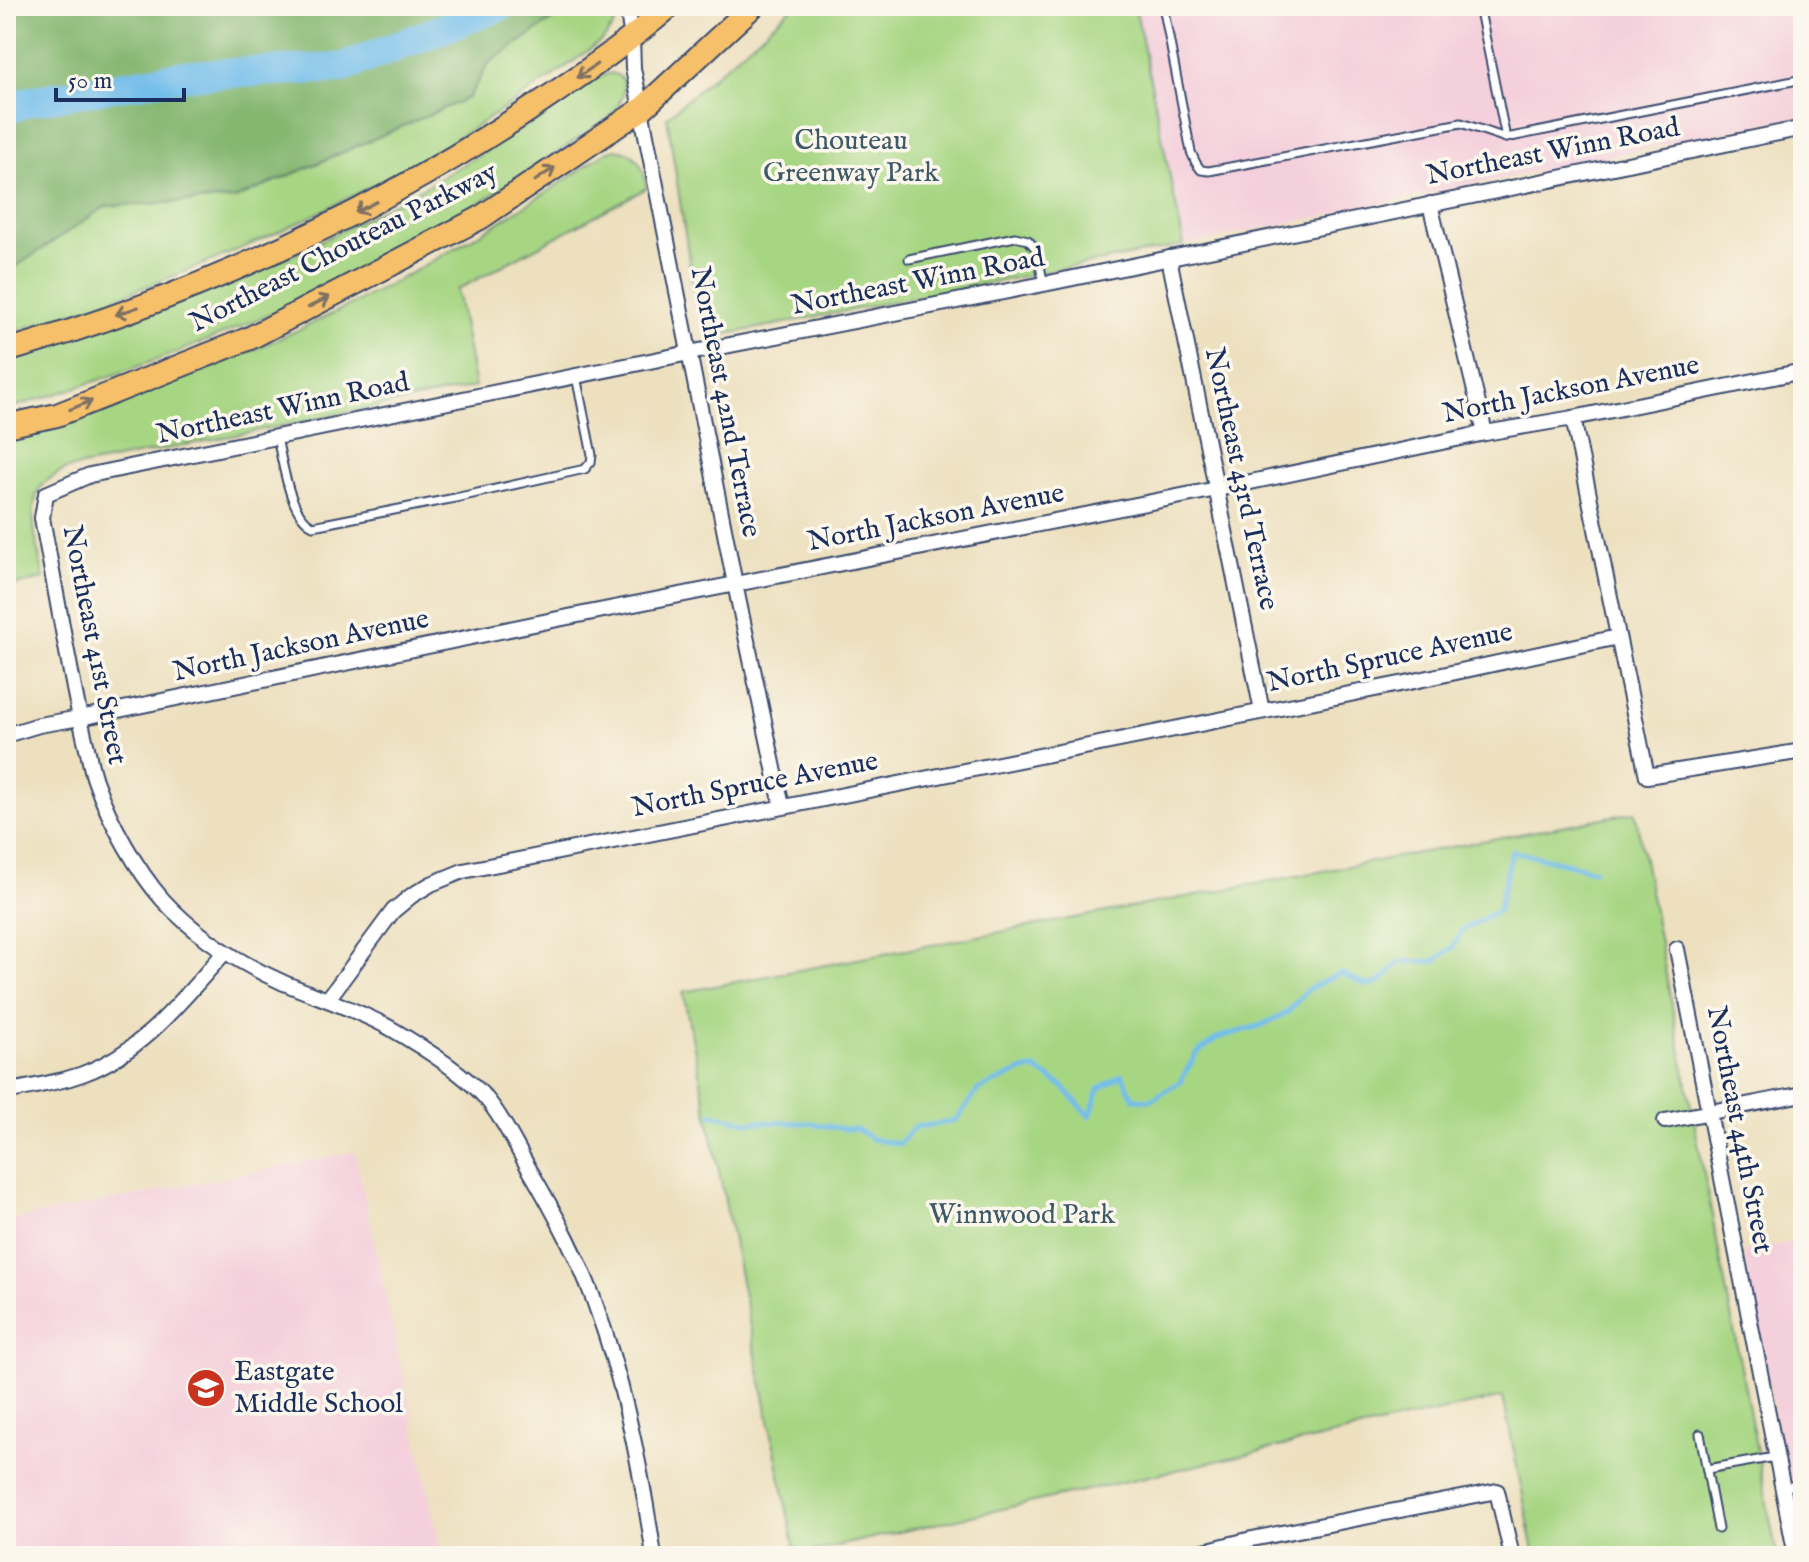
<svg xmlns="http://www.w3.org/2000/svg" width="1809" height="1562" viewBox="0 0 1809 1562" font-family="'IM FELL English',serif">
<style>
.built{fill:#f4cfdc}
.green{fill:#a7d683;stroke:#618270;stroke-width:2}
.forest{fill:#85b771;stroke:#507368;stroke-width:2}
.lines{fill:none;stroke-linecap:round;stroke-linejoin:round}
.stream{stroke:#72bdeb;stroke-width:5}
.river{stroke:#72bdeb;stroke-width:30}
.lane-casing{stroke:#3a4a6d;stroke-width:11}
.street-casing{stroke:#3a4a6d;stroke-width:18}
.primary-casing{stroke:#3a4a6d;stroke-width:26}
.lane{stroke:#fff;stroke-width:7}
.street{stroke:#fff;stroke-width:14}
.primary{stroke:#f6c06b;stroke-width:22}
.oneway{stroke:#7e7064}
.labels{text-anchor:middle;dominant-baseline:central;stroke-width:7;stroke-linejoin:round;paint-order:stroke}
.park-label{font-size:28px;fill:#3e5967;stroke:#fbf7ec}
.street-label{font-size:28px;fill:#1b2f5e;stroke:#fbf7ec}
.poi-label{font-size:28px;fill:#1b2f5e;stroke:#fbf7ec;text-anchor:start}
</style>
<rect width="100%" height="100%" fill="#fbf7ec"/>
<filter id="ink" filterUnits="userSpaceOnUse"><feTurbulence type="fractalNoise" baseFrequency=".0125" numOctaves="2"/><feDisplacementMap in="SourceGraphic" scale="16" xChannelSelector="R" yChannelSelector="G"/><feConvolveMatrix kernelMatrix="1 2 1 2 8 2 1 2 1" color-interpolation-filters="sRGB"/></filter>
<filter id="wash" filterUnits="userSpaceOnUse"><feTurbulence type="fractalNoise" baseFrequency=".006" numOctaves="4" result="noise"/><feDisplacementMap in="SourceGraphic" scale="32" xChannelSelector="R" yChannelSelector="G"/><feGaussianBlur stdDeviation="1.8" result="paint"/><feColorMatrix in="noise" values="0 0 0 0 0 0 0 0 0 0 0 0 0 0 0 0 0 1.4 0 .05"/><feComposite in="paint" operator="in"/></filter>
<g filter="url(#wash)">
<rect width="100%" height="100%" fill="#ede0bf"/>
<g class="built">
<polygon points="1135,6 1803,6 1803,116 1184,245"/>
<polygon points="355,1152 442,1556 6,1556 6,1221"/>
<polygon points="1803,1240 1803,1527 1797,1528 1743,1252"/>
</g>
<g class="green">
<path d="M573,6H614V25L604,39C422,176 223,268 6,334V272L106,206L235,199L468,98L489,63Z"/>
<polygon points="794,6 1135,6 1184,245 718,336 696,305 667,117"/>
<path d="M611,73C636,78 620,105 610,117C546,160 483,203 416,241C287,314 148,368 6,409V361L244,276L309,247L423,188L486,151L595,78Z"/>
<path d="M615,149C638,151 644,168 647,188L457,290L475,387L67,469C59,473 51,477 44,483C23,505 39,552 44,579L6,587V436C87,412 168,386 246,353C373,299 493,231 606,152Z"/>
<polygon points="1635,812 1777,1556 1535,1556 1503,1397 796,1555 683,992"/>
</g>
<polygon class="forest" points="6,6 573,6 489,63 468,98 235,199 106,206 8,272 6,272"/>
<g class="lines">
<path class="stream" d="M712,1114L747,1122L809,1123L843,1129H857L872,1139L899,1144L915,1127L939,1124L956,1120L978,1090L1021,1071L1035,1069L1061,1085L1090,1116L1099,1089L1122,1075L1134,1099L1151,1100L1180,1082L1196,1054L1217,1038L1262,1025L1288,1012L1307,990L1341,973C1375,991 1374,990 1399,962L1435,961L1453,947L1462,930L1498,911L1512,851L1594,870"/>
<polyline class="river" points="6,110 30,101 186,75 341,68 501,6"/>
</g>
</g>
<g filter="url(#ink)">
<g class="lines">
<g class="lane-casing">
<g id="lane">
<polyline points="1163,6 1191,152 1196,163 1201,170 1209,171 1461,123 1506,138 1803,79"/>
<polyline points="1479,6 1506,138"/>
<polyline points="909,259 1015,237 1028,240 1036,249 1044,284"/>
<path d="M277,438C283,462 289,515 313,526L455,498L585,469L591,462L592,455L576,376"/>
<polyline points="1700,1434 1718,1529"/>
<polyline points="1707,1469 1775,1457"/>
<polyline points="1782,1488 1803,1483"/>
</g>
</g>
<g class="street-casing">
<g id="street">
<polyline points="627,6 632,38 633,68 646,135 735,584 782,806"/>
<polyline points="1430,204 1485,433"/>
<polyline points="1169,258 1262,711"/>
<polyline points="1573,418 1647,776 1803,751"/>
<polyline points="6,735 39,725 80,718 553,620 1217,489 1485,433 1573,418 1803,371"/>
<polyline points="1677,949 1796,1556"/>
<polyline points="328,999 393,911 411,896 431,884 463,871 1405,683 1618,637"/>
<path d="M6,1092C32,1086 60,1083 85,1073C145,1050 183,998 225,952"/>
<polyline points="1665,1121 1803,1094"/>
<path d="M654,1556C642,1474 626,1390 598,1312C581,1261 555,1213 528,1167C515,1144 501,1115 484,1096C460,1070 421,1046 390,1028C356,1009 320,998 284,983C239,963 196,936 163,900C137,871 109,820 96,783C92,773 90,762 88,752C80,721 74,689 68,657C59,611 51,565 42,518L46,494L90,475L689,353L1044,284L1803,128"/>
<polyline points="1184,1556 1252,1539 1497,1491 1512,1556"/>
</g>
</g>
<g class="primary-casing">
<g id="primary">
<path d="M6,351C189,298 364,218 523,114C575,80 624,46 670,6"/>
<polyline points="6,426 57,415 250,338 480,218 642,109 753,6"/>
</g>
</g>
<use href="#lane" class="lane"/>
<use href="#street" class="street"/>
<use href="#primary" class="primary"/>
</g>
<defs><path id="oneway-shaft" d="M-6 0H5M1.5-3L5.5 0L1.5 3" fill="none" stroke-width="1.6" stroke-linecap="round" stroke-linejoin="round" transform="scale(2)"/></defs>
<g class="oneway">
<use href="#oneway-shaft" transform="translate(587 71) rotate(145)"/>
<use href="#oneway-shaft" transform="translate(545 174) rotate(-34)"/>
<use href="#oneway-shaft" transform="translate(366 207) rotate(153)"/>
<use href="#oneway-shaft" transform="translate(319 302) rotate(-27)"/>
<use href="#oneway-shaft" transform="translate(127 311) rotate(161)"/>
<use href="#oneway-shaft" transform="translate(81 405) rotate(-22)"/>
</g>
</g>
<defs>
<g id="school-disc" transform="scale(2)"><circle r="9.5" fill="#c8321e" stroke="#fbf7ec"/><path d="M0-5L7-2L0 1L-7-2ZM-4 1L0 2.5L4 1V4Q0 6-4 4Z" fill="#fff"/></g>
</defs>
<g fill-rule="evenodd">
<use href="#school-disc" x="206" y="1388"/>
</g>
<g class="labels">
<g class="park-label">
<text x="851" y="141">Chouteau<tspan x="851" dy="32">Greenway Park</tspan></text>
<text x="1022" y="1215">Winnwood Park</text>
</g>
<g class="street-label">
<text transform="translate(1553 152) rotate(-11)">Northeast Winn Road</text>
<text transform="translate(344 248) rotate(-27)">Northeast Chouteau Parkway</text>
<text transform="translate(918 282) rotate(-11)">Northeast Winn Road</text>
<text transform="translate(1571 390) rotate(-11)">North Jackson Avenue</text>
<text transform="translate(725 402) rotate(79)">Northeast 42nd Terrace</text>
<text transform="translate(283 409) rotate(-12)">Northeast Winn Road</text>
<text transform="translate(1241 479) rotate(78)">Northeast 43rd Terrace</text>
<text transform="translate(936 518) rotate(-11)">North Jackson Avenue</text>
<text transform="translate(94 645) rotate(79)">Northeast 41st Street</text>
<text transform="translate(301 646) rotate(-12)">North Jackson Avenue</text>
<text transform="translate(1390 658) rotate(-12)">North Spruce Avenue</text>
<text transform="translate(755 785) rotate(-11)">North Spruce Avenue</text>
<text transform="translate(1739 1130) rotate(79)">Northeast 44th Street</text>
</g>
<g class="poi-label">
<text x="234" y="1372">Eastgate<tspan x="234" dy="32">Middle School</tspan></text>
</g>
</g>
<rect width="1809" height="1562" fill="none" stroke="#fbf7ec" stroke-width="32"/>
<path d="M56 88v12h128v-12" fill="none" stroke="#1b2f5e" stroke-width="4"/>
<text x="68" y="88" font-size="24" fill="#1b2f5e" stroke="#fbf7ec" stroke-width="6" paint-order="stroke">50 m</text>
</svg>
